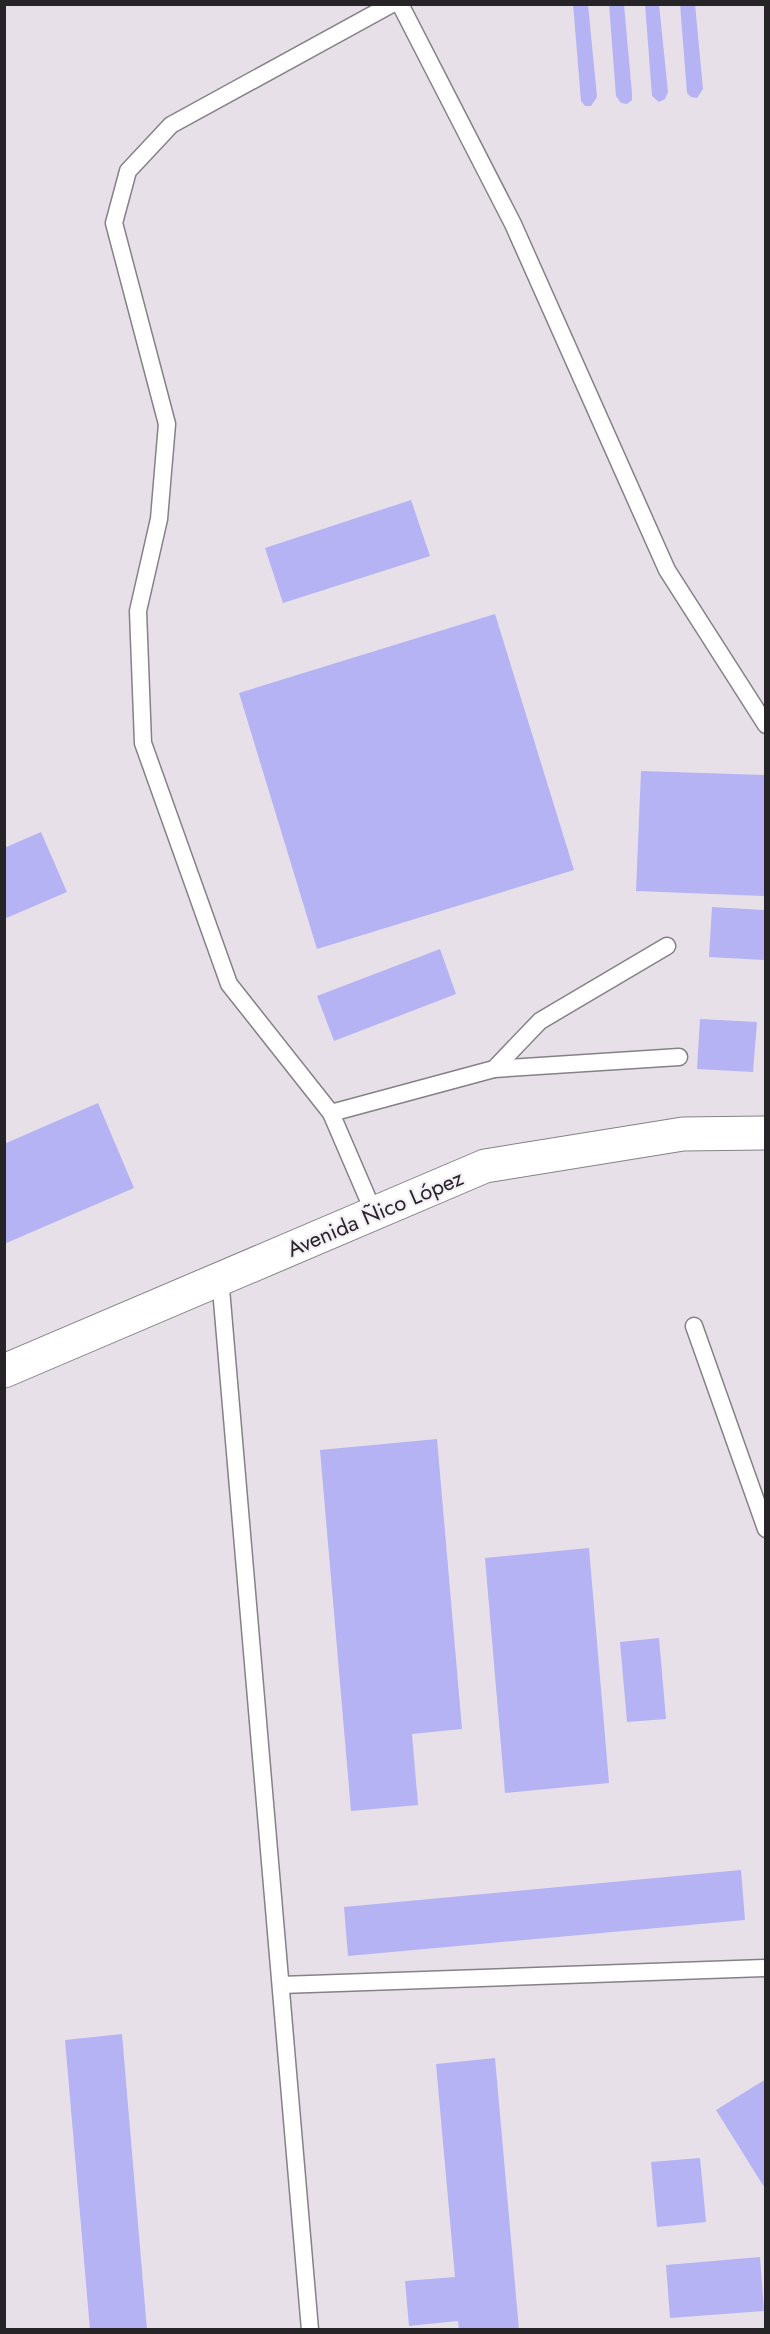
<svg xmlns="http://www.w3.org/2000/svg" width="770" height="2334" viewBox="0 0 770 2334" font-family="Jost,sans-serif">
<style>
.building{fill:#b5b3f3}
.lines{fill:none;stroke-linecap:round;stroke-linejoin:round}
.lane-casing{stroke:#868087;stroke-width:19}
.street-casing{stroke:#868087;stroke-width:35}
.lane{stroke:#fff;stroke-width:16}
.street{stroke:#fff;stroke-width:33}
.labels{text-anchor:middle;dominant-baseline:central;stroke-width:4.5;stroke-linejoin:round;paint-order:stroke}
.street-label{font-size:22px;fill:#272427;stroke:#f4eef6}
</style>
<rect width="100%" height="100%" fill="#e7e0e9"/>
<g class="building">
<polygon points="573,4 588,4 597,97 591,106 585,106 581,101"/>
<polygon points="609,4 624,4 632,94 632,100 627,104 621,103 616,96"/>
<polygon points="645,4 659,4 668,92 665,99 659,102 652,96"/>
<polygon points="680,4 695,4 703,89 697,98 691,97 687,93"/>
<polygon points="411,500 430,556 283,603 265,548"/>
<polygon points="495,614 574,870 317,949 239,693"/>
<polygon points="641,771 766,775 766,896 636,891"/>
<polygon points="41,832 67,892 4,919 4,848"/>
<polygon points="712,907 766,910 765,960 709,957"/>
<polygon points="440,949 456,994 334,1041 317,996"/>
<polygon points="700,1019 757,1022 753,1072 697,1069"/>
<polygon points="98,1103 134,1188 4,1244 4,1144"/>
<polygon points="437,1439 462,1729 412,1734 418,1805 351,1811 320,1450"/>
<polygon points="589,1548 609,1783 505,1793 485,1558"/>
<polygon points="659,1638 666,1719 627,1722 620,1642"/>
<polygon points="741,1870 745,1920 348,1956 344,1907"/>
<polygon points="122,2034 147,2330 90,2330 65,2040"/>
<polygon points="495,2058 519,2330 459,2330 458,2321 409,2326 405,2281 455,2277 436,2064"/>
<polygon points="766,2079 766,2190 716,2110"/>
<polygon points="700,2158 706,2222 657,2227 651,2162"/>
<polygon points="760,2257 764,2311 670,2318 666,2265"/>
</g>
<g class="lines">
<g class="lane-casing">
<g id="lane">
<polyline points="400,4 513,224 667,570 766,725"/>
<polyline points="494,1069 679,1057"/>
<polyline points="331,1113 494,1069 540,1021 667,946"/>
<polyline points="374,1213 331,1113 229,984 143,743 138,611 159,519 167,424 114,223 128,171 171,125 392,4"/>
<polyline points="220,1277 310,2330"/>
<polyline points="694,1326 766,1529"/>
<polyline points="281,1985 766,1968"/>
</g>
</g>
<g class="street-casing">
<polyline id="street" points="4,1371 485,1166 683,1134 766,1133"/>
</g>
<use href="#lane" class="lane"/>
<use href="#street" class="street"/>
</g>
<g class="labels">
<g class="street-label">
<text transform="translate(375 1213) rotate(-23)">Avenida Ñico López</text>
</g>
</g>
<rect width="770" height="2334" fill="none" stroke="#272427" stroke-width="12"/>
</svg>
